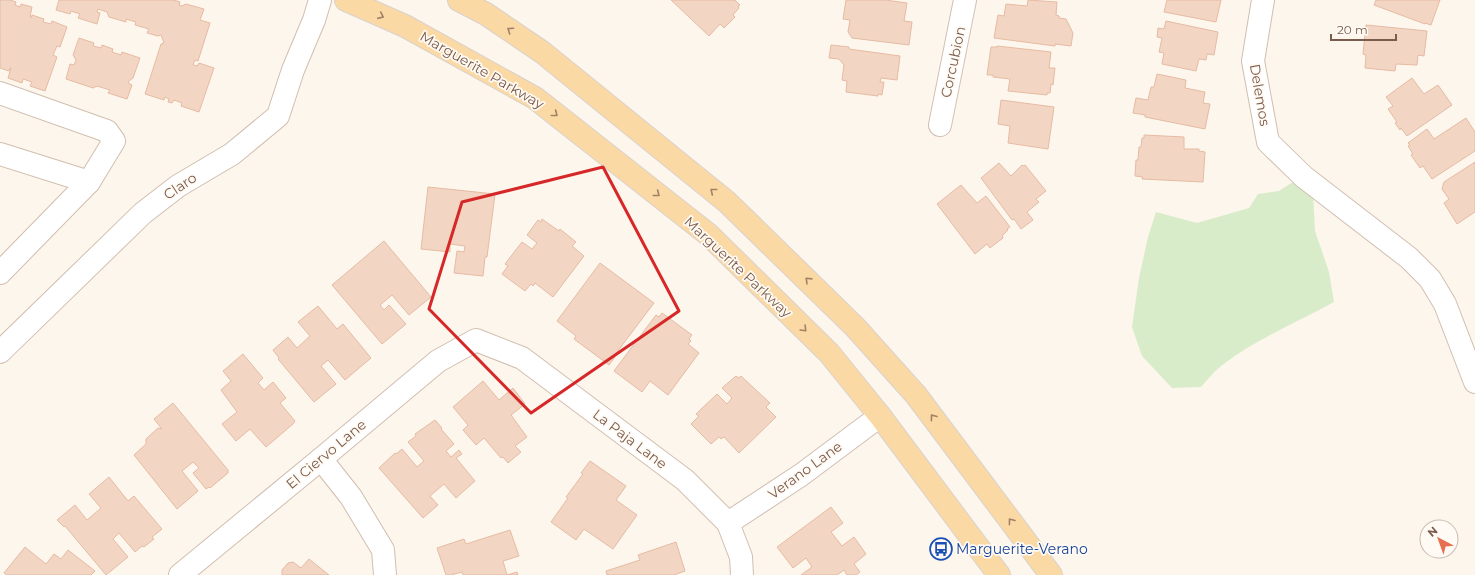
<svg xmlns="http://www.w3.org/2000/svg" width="1475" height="575" viewBox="0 0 1475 575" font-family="Montserrat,sans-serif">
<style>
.green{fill:#d8ecc9}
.building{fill:#f3d5c3;stroke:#e6bba3}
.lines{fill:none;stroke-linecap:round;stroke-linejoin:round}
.minor-casing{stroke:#d1beb0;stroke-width:24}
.major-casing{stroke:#dad1cd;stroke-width:24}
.minor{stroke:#fff;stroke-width:22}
.major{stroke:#fbd9a5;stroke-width:22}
.oneway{stroke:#a18267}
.marked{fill:none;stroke:#d62828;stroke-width:3;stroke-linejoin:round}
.labels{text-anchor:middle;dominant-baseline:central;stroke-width:3.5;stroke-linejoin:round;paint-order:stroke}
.street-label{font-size:14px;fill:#7a5c4d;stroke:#fffaf3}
.transit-label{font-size:14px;fill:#164399;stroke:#fffaf3;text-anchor:start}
</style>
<rect width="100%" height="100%" fill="#fdf6ec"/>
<path class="green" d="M1296,180L1313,192L1315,231L1329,272L1334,302C1298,322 1258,338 1225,363C1216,369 1208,379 1201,387L1172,388L1142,356L1132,327L1139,278L1148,237L1156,212L1197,223L1249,208L1258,194L1279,191Z"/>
<g class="building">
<polygon points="0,0 10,0 16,2 15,5 20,7 21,4 32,7 30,17 31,18 32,15 44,19 43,22 51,24 52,21 67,27 60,47 57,46 53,55 57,57 45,91 30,86 32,82 23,79 22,83 8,78 11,68 10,68 9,71 0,68"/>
<polygon points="59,0 174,0 180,2 179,5 182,6 186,4 204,9 200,20 210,23 198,61 195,60 193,65 197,66 199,63 214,68 199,112 181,106 182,103 174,100 172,103 168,102 169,99 165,97 164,100 145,94 161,44 164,43 161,35 158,36 147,33 149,29 135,25 136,22 126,19 126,22 109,17 107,12 98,9 97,12 100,13 97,24 78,18 80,14 71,11 70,14 56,10"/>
<polygon points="671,0 735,0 740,5 738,6 739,8 733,15 735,17 724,28 720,24 709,36"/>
<polygon points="846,0 885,0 907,3 904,21 912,22 909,45 852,38 848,32 850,20 843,19"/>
<polygon points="1028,0 1057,2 1056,15 1059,16 1059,18 1066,19 1073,33 1071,46 1055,44 1055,46 994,38 998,15 1004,16 1006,4 1027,6"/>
<polygon points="1167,0 1221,0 1216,22 1164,12"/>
<polygon points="1376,0 1440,0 1431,25 1425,23 1425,24 1374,5"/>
<polygon points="1166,21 1218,32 1214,55 1207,54 1206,60 1199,59 1196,71 1162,64 1164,53 1159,52 1162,38 1157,37 1158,28 1164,29"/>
<polygon points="1366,25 1427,31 1424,56 1418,55 1417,65 1396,64 1395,71 1365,68 1366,55 1363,54"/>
<polygon points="79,38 94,43 93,46 101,48 102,45 113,49 112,52 121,55 122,52 140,58 133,78 129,81 128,83 132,85 127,99 108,93 110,90 97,86 93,88 66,79 70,64 74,65 76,60 73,55"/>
<polygon points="831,45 849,47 849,49 900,56 897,80 881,78 880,82 884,82 882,95 878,94 878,96 846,92 847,81 842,80 844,65 839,59 829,58"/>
<polygon points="997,46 1051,52 1049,68 1055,68 1053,85 1051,84 1050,93 1047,93 1047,95 1008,91 1010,79 993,77 993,75 987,75 991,47 997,47"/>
<polygon points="1157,74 1186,80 1185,88 1205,92 1203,103 1210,104 1205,129 1145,117 1145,115 1133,113 1136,98 1148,100 1151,87 1154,87"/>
<polygon points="1412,78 1424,94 1438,85 1452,105 1407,136 1401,128 1400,130 1395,123 1397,122 1388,109 1393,106 1386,97"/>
<polygon points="1001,100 1054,107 1048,149 1008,143 1010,126 998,124"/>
<polygon points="1466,118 1475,132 1475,151 1432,179 1423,166 1420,168 1411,155 1413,154 1408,146 1410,145 1408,143 1427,129 1434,139"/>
<polygon points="1144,135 1184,137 1184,149 1199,149 1199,151 1205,152 1203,182 1142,179 1143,177 1135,176 1136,160 1138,160 1139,147 1141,147 1142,138 1144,138"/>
<polygon points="1475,162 1475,212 1457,224 1444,203 1449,199 1442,189 1444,182"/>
<polygon points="999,163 1011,176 1022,165 1023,166 1025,165 1046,191 1036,199 1039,202 1027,212 1033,220 1021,229 1014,219 1012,220 981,178"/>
<polygon points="961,185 977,203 986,196 1010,227 1007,229 1008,230 1002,236 1003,238 990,248 987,244 975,254 937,204"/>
<polygon points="428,187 495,194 487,257 485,257 483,276 454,273 457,251 464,252 465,246 450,244 450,252 421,249"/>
<polygon points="542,219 559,231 560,229 576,242 572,246 584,256 553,297 535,283 533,286 531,284 525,291 502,274 508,266 505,264 522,242 532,249 537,243 527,235 538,220 541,222"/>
<polygon points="384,241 431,297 409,315 392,295 380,305 384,310 389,305 406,324 382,344 332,285"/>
<polygon points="600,263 654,303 614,356 615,357 609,365 574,339 576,336 557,321"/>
<polygon points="318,306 337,329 343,324 371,358 345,380 328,360 321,366 336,384 314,402 278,359 279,358 273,350 288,337 297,348 310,336 298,322"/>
<polygon points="662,313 692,335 689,339 691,341 688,344 699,353 668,395 650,381 642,392 614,371 656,315 659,317"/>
<polygon points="243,354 263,378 258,383 264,390 273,382 286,398 280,403 295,421 293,424 266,447 250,429 236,441 222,424 237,412 221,390 231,381 223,371"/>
<polygon points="736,376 739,378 741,376 770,403 766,407 776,417 739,453 724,437 721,439 719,437 711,444 691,424 699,416 696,414 717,394 727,404 732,398 722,388"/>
<polygon points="483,381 499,400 513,388 525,404 511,415 527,437 515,446 521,452 508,463 503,457 501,458 484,438 476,445 463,430 468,425 453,407"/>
<polygon points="173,403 228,470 228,473 210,488 209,487 206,489 193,473 199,468 193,462 182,471 198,491 177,509 134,455 146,444 146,439 158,428 162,429 154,419"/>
<polygon points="435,420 442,428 441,429 454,444 446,451 451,457 459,450 462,454 456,458 475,481 456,498 444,484 430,496 438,505 423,518 379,468 395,453 396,454 402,449 417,467 424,461 408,442 416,436 415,434"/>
<polygon points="590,461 626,486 616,500 637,515 613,549 584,529 576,540 551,522 568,498 566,497 583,474 581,473"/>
<polygon points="109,477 128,501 134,496 162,529 152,537 154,539 144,547 142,546 135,552 119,533 113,539 128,557 106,575 65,526 64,527 57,520 75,505 87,520 101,508 89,494"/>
<polygon points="831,507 843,523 831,532 842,546 854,537 866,554 854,564 860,572 856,575 847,575 844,570 837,575 801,575 812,567 806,558 793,568 777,547"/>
<polygon points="510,530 519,556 503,561 507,575 517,572 518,575 463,575 462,572 451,575 446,575 437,548 464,539 466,544"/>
<polygon points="676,542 685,571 674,575 607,575 606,571 640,560 638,555"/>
<polygon points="25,547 46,564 54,554 61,559 68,550 95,571 91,575 7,575 4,573"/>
<polygon points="309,559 329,575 282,575 282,570 288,563 293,562 301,568"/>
</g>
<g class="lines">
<g class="minor-casing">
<g id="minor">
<polyline points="1263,0 1253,61 1268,142 1304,177 1409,258 1430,279 1445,304 1475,382"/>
<polyline points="0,93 107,131 114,141 89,182"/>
<polyline points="940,125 965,0"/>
<polyline points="0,154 89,182 0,273"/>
<polyline points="0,352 143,213 178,186 232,154 278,116 293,70 314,20 320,0"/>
<polyline points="321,459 351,497 383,550 385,575"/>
<polyline points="728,523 801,475 880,416"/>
<polyline points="180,575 321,459 438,361 476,340 522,358 685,480 728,523 741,557 742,575"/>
</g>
</g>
<g class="major-casing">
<g id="major">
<polyline points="346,0 405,26 535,98 709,235 829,353 880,416 999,575"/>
<polyline points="459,0 486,14 542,52 727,202 855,327 916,395 1051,575"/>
</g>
</g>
<use href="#minor" class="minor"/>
<use href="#major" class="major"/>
</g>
<defs><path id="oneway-chevron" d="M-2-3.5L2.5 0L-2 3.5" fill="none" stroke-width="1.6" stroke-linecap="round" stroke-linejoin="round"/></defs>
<g class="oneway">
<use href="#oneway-chevron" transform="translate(381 16) rotate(24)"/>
<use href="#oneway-chevron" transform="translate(510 30) rotate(-146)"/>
<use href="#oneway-chevron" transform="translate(555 114) rotate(38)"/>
<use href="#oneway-chevron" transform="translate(713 191) rotate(-141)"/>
<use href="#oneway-chevron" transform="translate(657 194) rotate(38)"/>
<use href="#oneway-chevron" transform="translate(808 280) rotate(-136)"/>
<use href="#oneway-chevron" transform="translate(804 329) rotate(45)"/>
<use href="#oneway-chevron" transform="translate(933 417) rotate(-127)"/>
<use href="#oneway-chevron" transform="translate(1011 521) rotate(-127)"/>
</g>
<path class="marked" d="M603,167L679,311L531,413L429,309L462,202Z"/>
<defs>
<g id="bus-ring" transform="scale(1.15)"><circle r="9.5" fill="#fffaf3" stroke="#1a4fb4" stroke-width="1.5"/><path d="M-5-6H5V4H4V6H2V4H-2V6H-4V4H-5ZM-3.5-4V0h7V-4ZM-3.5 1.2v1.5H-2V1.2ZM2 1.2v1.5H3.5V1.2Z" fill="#1a4fb4"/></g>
</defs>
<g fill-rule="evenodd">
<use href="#bus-ring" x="941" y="549"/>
</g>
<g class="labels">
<g class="street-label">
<text transform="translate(953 62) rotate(-78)">Corcubion</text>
<text transform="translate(482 70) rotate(30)">Marguerite Parkway</text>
<text transform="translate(1260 95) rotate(80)">Delemos</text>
<text transform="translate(180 186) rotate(-34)">Claro</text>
<text transform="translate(738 267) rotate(43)">Marguerite Parkway</text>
<text transform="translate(630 439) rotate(37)">La Paja Lane</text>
<text transform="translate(326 454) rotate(-40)">El Ciervo Lane</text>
<text transform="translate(805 470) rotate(-36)">Verano Lane</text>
</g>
<g class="transit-label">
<text x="956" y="549">Marguerite-Verano</text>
</g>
</g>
<g transform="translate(1439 539) rotate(319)"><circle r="19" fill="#fffaf3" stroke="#cabbb1"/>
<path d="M0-3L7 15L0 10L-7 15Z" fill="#e76f51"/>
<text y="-6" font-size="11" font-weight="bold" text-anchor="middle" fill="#7a5c4d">N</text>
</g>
<path d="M1331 34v6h65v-6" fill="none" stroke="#7a5c4d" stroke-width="2"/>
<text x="1337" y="34" font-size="12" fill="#7a5c4d" stroke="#fffaf3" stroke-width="3" paint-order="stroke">20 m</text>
</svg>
